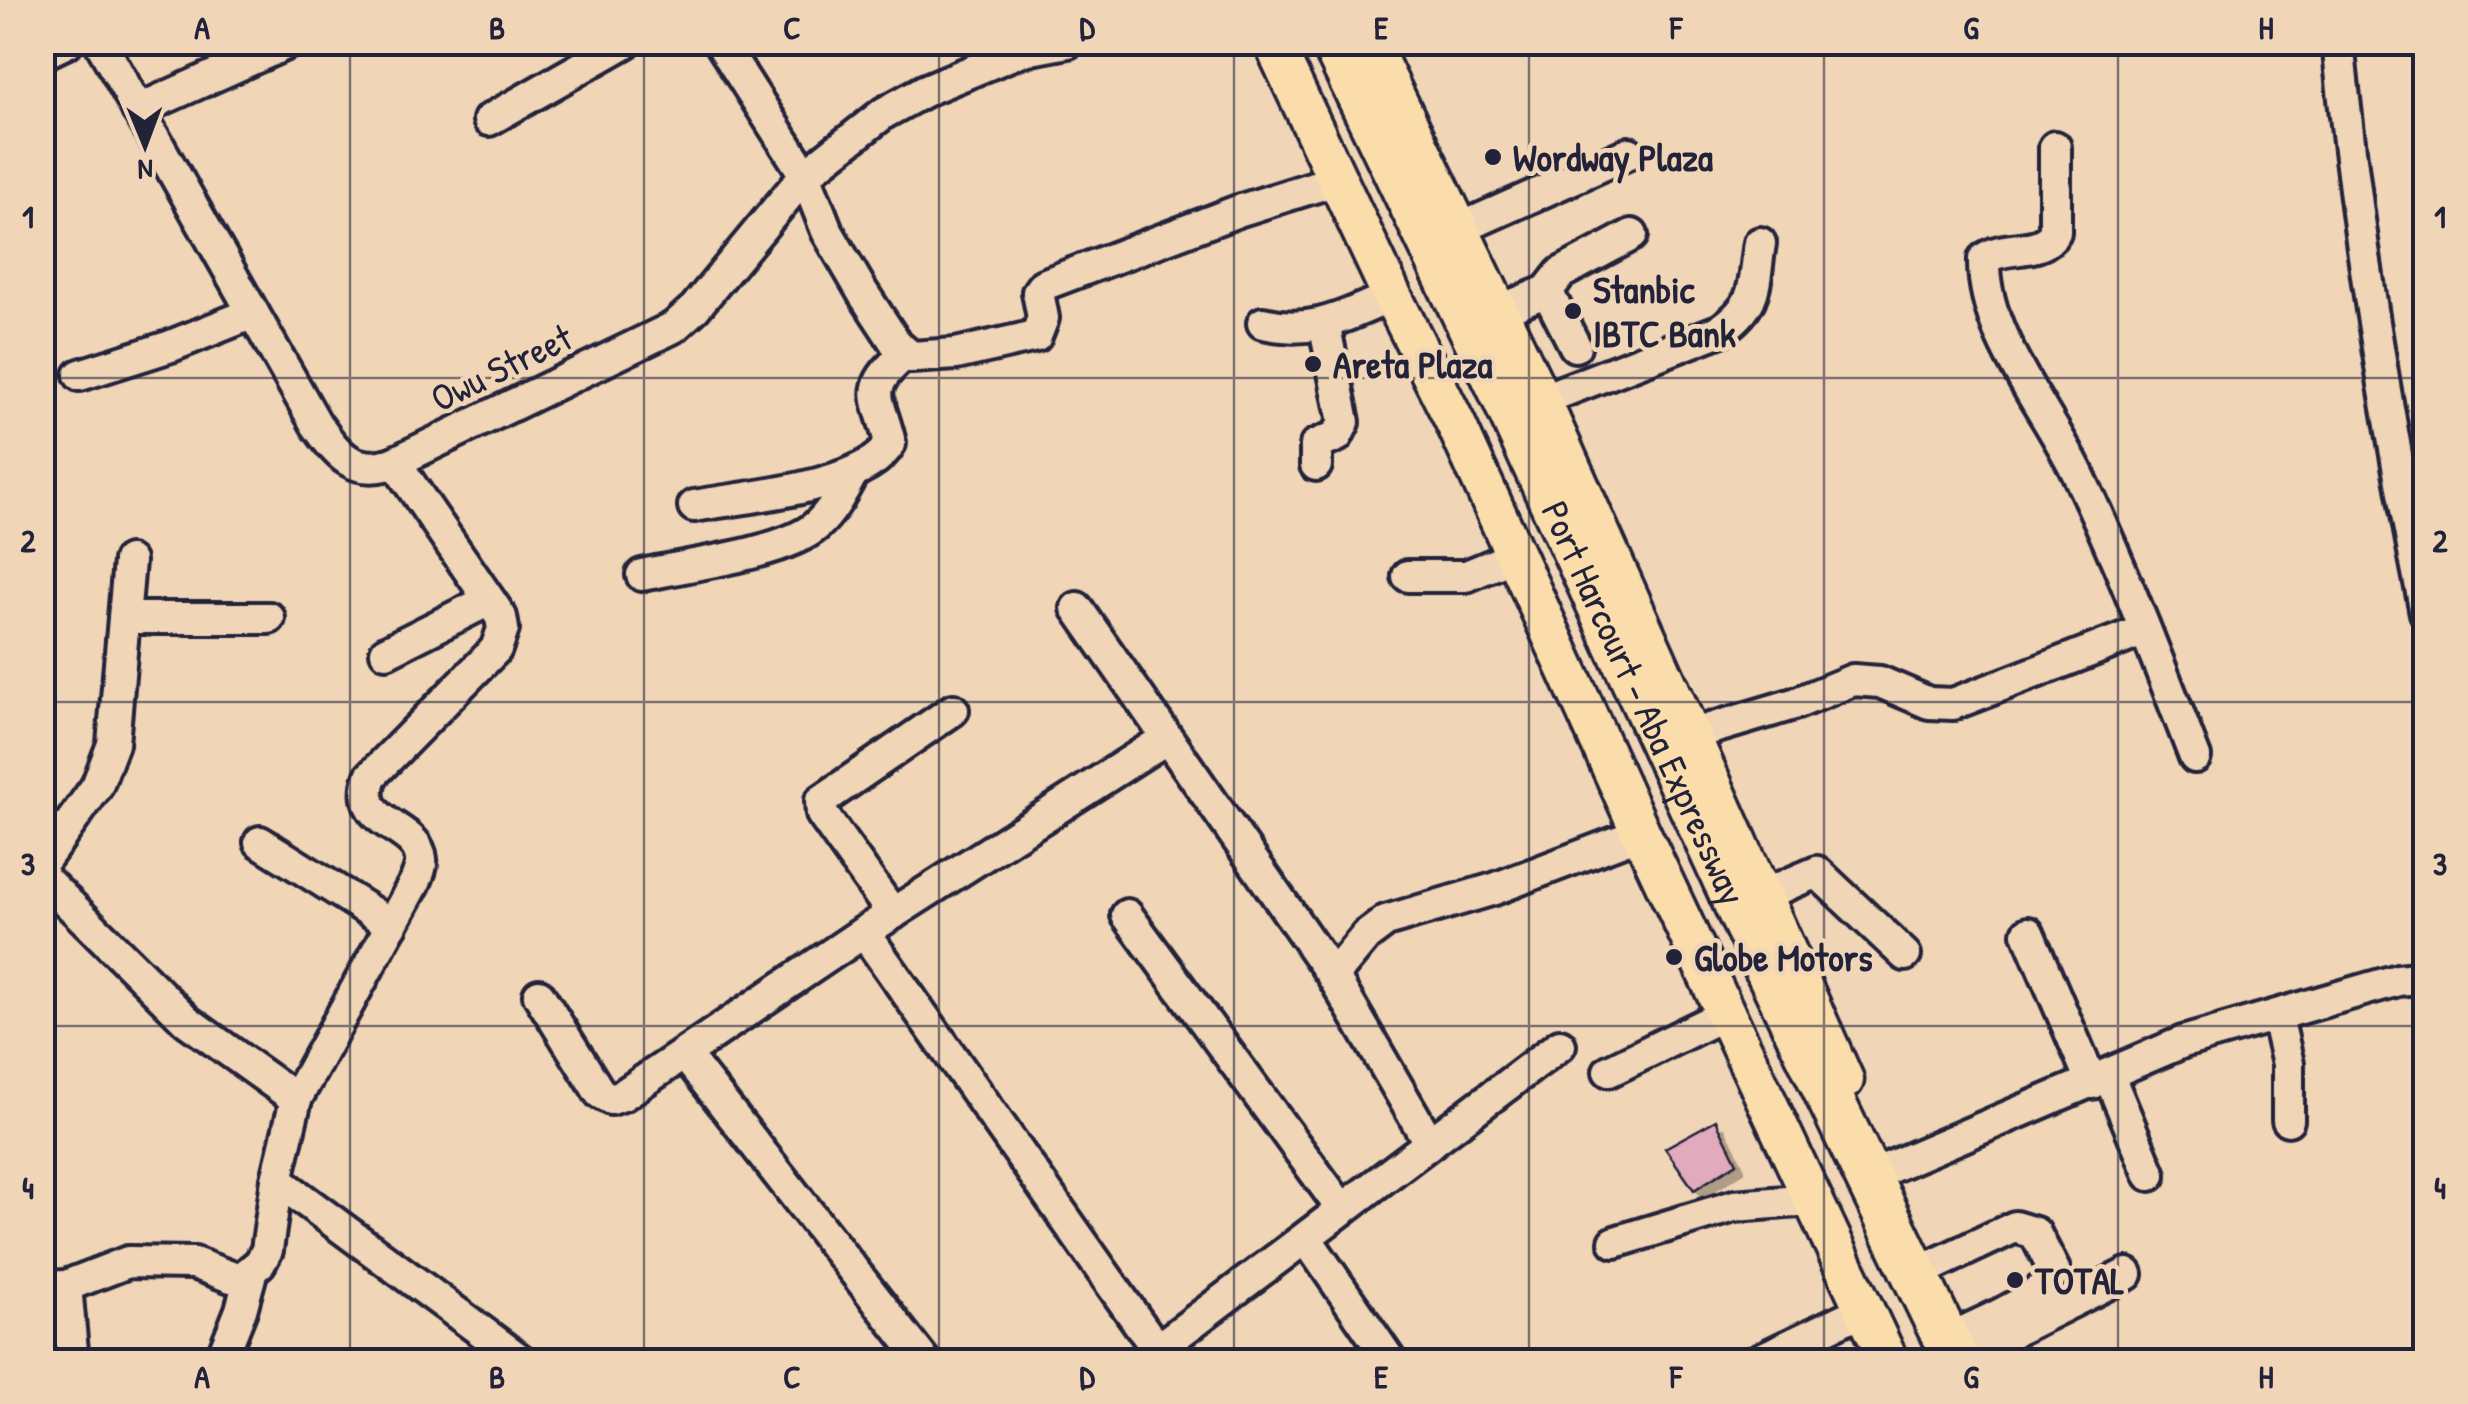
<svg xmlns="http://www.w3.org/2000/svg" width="2468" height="1404" viewBox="0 0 2468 1404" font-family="'Patrick Hand',sans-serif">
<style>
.building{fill:#e2aabd;stroke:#22223b;stroke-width:2.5;filter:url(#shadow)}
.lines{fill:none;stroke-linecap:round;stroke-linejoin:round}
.minor-casing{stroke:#22223b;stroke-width:38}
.major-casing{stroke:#22223b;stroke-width:45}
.highway-casing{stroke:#22223b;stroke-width:52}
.minor{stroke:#f0d6b7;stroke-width:30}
.major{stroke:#fbddab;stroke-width:38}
.highway{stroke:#fbddab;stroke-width:45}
.grid{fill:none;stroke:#22223b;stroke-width:2.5;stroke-opacity:0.55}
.poi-dot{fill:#22223b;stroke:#f0d6b7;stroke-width:4}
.labels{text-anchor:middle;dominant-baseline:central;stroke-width:9;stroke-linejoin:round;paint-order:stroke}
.poi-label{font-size:38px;font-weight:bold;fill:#22223b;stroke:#f0d6b7;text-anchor:start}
.street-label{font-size:38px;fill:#22223b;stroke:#f0d6b7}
.neatline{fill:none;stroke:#22223b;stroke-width:4}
.grid-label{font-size:32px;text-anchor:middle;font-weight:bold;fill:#22223b}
</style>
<defs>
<filter id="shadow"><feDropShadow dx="8" dy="8" stdDeviation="0" flood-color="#0004"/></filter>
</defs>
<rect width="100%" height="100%" fill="#f0d6b7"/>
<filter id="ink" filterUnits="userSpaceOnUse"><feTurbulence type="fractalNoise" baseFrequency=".01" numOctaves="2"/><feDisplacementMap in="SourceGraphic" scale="20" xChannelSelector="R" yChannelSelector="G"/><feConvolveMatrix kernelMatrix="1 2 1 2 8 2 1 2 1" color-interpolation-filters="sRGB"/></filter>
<g filter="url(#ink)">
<polygon class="building" points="1716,1120 1737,1163 1694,1190 1665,1148"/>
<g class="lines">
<g class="minor-casing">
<g id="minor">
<path d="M100,42L316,424C338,455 354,477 395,462L674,327L695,308L805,175L884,113L926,90L1020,51L1068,42"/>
<polyline points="720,42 805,175 827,231 863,293 897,345 911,357 956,354 1036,336 1043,318 1038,292 1043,285 1238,211 1336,180"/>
<path d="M2338,42C2357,234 2388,424 2426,613"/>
<polyline points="42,54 67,42"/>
<polyline points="138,110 290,42"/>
<polyline points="489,120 626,42"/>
<path d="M2055,147V232C2040,257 2005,243 1984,259C1982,334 2047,409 2078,474C2122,566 2158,662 2195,757"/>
<polyline points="1459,229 1629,153"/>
<polyline points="1547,291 1561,273 1632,235"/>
<polyline points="1498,311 1547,291 1575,346"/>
<path d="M1263,323C1314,335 1345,316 1392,296"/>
<polyline points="80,375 171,346 253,313"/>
<path d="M1541,400L1721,330C1759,303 1753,286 1760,243"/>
<polyline points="1316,465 1316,445 1337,436 1344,422 1324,323"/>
<path d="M694,506C742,497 866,488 890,443C879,395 862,391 905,354"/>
<path d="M642,575C685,565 784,554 816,526C832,512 842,492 852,474"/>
<polyline points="1408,576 1466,576 1517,555"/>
<polyline points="1077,608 1333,976 1429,1142"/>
<polyline points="124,618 269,618"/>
<polyline points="386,652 489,600"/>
<polyline points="1690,735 1797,703 1853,680 1880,682 1929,703 1953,704 2145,630"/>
<polyline points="260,842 392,925"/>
<polyline points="42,863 97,786 113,744 129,561"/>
<polyline points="42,877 187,1021 296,1099"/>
<polyline points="1763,895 1817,872 1905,955"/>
<polyline points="893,914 822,814 821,801 953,710"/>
<polyline points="1127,915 1342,1209"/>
<polyline points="864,932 1166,1362"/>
<polyline points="2028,933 2092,1083"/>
<polyline points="1333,976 1366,936 1386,921 1494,889 1641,833"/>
<polyline points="539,995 600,1093 611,1099 623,1095 864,932 1167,738"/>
<polyline points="2277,1017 2288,1064 2288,1120"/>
<polyline points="686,1056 925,1362"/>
<polyline points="1609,1071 1725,1014"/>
<polyline points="2109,1076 2150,1175"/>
<polyline points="1886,1169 2183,1042 2398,980 2426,977"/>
<polyline points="277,1180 523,1362"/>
<polyline points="1306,1238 1391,1362"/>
<polyline points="1615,1242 1734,1206 1812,1200"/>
<path d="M1932,1266L2015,1227L2035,1233L2054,1270C2049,1295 1987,1321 1963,1332"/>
<polyline points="66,1286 73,1362"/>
<path d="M42,1287L66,1286L128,1262L194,1263L231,1277H243L260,1263L267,1250L277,1180L296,1099L415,882C418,875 422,866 421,859C417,822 352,827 371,776L496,649L503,629L501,617L395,462"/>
<polyline points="1159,1348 1560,1045"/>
<polyline points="225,1350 241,1310 251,1273"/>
<polyline points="1974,1351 2127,1274"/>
<polyline points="1755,1362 1865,1309"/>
</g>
</g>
<g class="major-casing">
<g id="major">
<polyline points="1273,42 1392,296 1456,424 1641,833 1889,1362"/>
<polyline points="1369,42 1541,400 1844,1080"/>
</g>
</g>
<g class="highway-casing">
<g id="highway">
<path id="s1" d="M1334,42L1501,389L1741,913L1957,1362"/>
</g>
</g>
<use href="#minor" class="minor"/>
<use href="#major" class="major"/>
<use href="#highway" class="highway"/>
</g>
</g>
<path class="grid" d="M350,42V1362M644,42V1362M939,42V1362M1234,42V1362M1529,42V1362M1824,42V1362M2118,42V1362M42,378H2426M42,702H2426M42,1026H2426"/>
<g class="poi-dot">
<circle cx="1493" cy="157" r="10"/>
<circle cx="1573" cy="311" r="10"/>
<circle cx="1313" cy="364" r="10"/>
<circle cx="1674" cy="957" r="10"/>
<circle cx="2015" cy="1280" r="10"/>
</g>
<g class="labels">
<g class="poi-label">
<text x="1513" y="157">Wordway Plaza</text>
<text x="1593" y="289">Stanbic<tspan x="1593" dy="44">IBTC Bank</tspan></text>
<text x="1333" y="364">Areta Plaza</text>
<text x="1694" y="957">Globe Motors</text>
<text x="2035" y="1280">TOTAL</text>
</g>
<g class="street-label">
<text transform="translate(501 367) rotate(-26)">Owu Street</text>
<text stroke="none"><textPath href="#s1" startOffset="730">Port Harcourt - Aba Expressway</textPath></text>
</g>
</g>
<rect width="2468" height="1404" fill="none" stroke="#f0d6b7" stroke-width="110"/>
<g transform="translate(145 145) rotate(179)" stroke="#f0d6b7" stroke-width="8" paint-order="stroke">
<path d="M0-8L18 38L0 25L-18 38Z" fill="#22223b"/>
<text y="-15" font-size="28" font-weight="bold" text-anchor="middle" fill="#22223b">N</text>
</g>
<rect x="55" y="55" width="2358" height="1294" class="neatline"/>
<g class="grid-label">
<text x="202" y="39">A</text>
<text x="497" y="39">B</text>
<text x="792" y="39">C</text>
<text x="1087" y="39">D</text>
<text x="1381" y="39">E</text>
<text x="1676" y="39">F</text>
<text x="1971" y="39">G</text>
<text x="2266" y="39">H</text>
<text x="28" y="228">1</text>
<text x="2440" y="228">1</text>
<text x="28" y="552">2</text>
<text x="2440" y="552">2</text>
<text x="28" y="875">3</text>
<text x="2440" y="875">3</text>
<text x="28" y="1199">4</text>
<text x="2440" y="1199">4</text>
<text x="202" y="1388">A</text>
<text x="497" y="1388">B</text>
<text x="792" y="1388">C</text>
<text x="1087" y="1388">D</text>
<text x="1381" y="1388">E</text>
<text x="1676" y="1388">F</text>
<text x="1971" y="1388">G</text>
<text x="2266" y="1388">H</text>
</g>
</svg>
